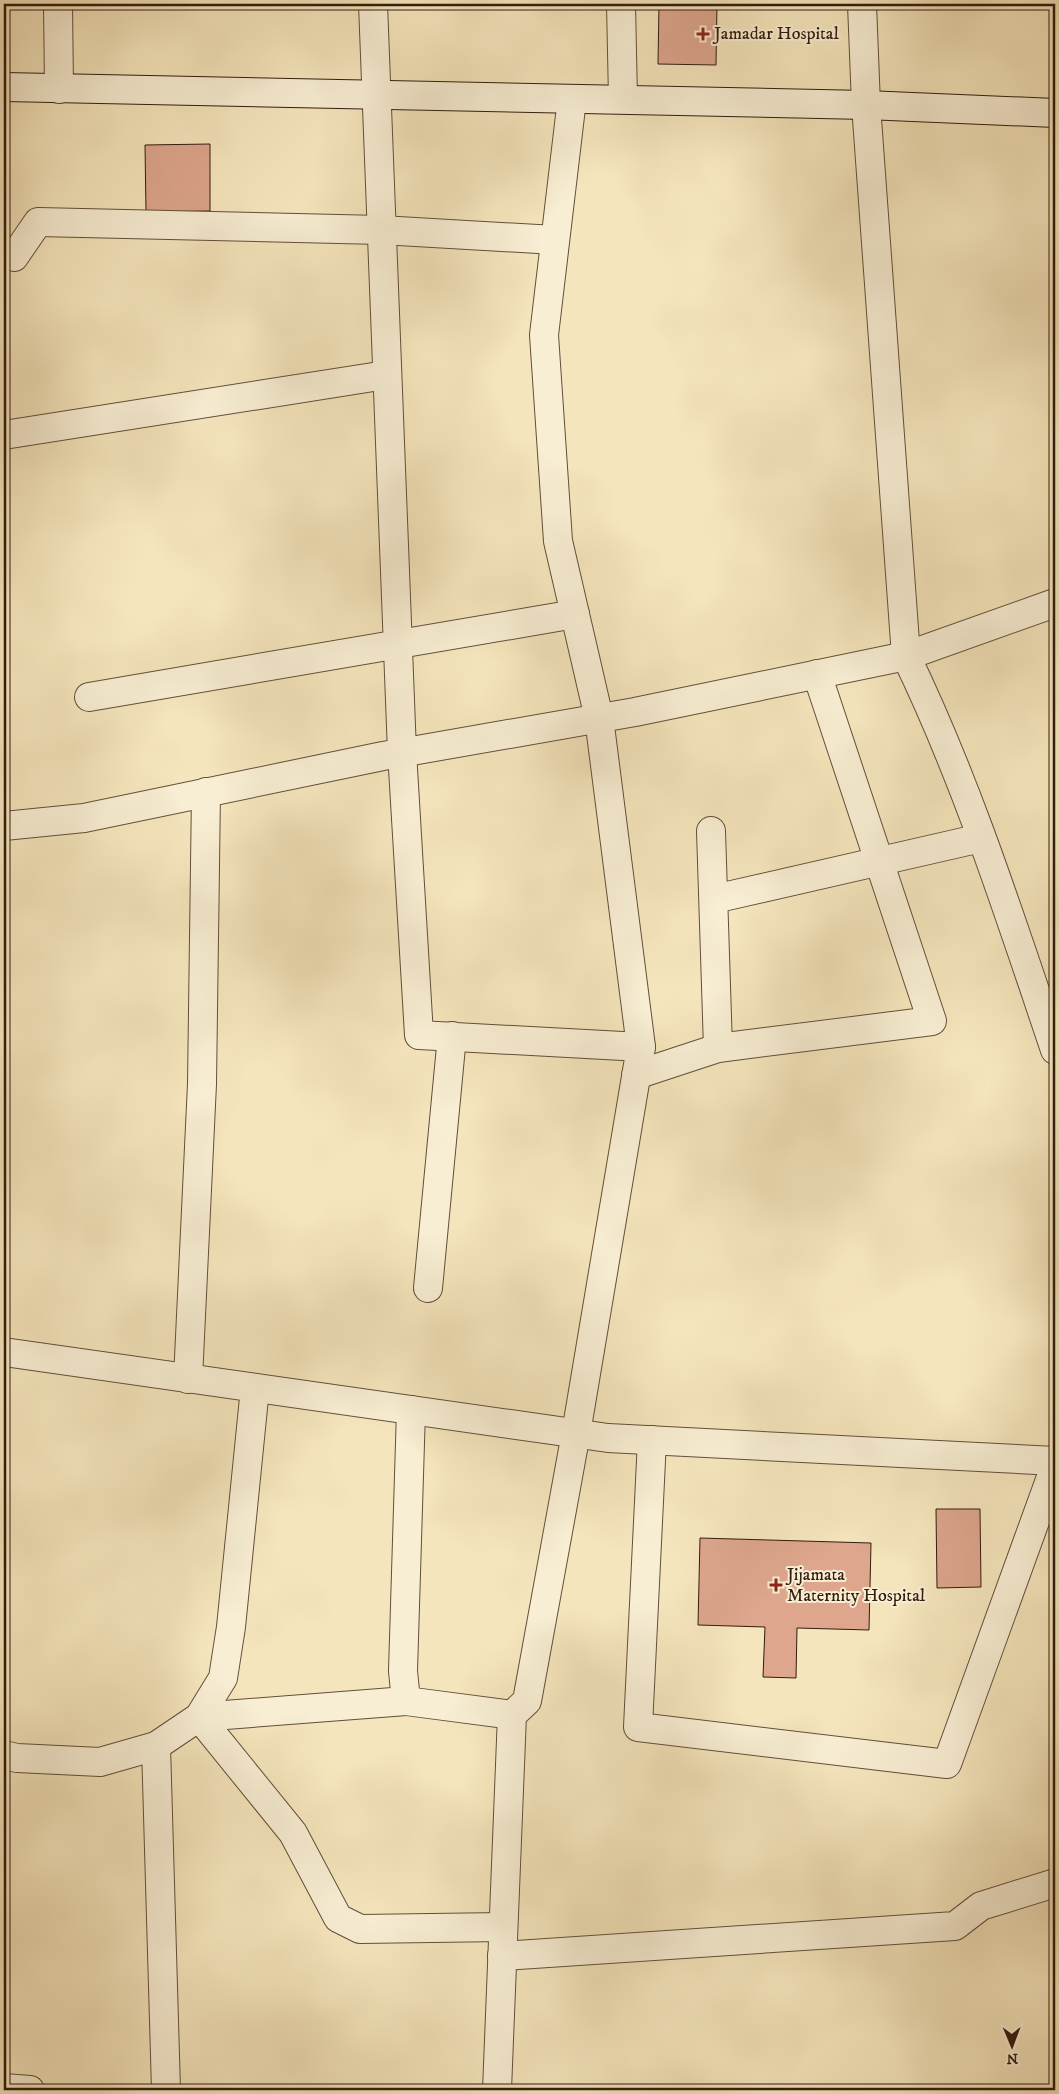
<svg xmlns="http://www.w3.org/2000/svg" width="1059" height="2094" viewBox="0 0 1059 2094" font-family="'IM FELL DW Pica',serif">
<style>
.building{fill:#dda68d;stroke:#321c0d}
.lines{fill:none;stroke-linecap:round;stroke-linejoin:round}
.street-casing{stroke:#634e39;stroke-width:30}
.secondary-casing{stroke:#321c0d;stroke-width:30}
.street{stroke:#f8eed3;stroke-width:28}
.secondary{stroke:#f8eed3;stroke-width:28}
.poi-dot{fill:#8f2418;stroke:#f8eed3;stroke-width:2}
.labels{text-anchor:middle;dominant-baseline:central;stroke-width:4;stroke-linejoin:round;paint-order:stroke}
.poi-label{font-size:18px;fill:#321c0d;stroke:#f8eed3;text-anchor:start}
</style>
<rect width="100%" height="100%" fill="#f5e5bc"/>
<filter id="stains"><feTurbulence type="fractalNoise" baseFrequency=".004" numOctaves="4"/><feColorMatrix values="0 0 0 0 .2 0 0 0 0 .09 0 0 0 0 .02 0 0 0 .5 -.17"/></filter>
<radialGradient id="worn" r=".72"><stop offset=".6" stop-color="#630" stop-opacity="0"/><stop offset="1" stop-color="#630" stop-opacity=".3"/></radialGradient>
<g class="building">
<polygon points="659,4 717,4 716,65 658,64"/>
<polygon points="210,144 210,211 146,212 145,145"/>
<polygon points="936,1509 980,1509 981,1587 937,1588"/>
<polygon points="700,1538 871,1543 869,1630 797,1628 796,1678 763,1677 765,1627 698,1625"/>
</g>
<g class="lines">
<g class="street-casing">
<g id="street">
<polyline points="58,4 59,89"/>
<polyline points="373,4 402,752 419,1035 641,1047 576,1433 527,1701 512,1715 497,2090"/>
<polyline points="621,4 623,99"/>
<path d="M862,4L866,105L906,656C967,782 1010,917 1055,1050"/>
<polyline points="572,99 544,335 558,541 599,718 641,1047"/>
<polyline points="14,257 38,222 381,230 555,240"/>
<polyline points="4,435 386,375"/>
<polyline points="89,697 575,614"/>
<polyline points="4,826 84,818 383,756 635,712 906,656 1055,603"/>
<polyline points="711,831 718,1048"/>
<polyline points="714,899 981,838"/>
<polyline points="636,1075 718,1048 932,1021 817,674"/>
<polyline points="428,1288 452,1036"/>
<polyline points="4,1352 608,1438 1055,1461"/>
<polyline points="188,1379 202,1084 206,792"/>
<polyline points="411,1410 403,1671 406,1701 512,1715"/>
<polyline points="652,1440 638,1727 947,1764 1055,1466"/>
<polyline points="406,1701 199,1717 293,1833 338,1918 360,1929 503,1927"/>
<polyline points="156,1746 166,2090"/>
<polyline points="4,1755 17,1758 100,1762 156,1746 199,1717 223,1678 231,1627 255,1388"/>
<polyline points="502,1956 955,1926 981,1906 1055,1883"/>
<polyline points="4,2088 30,2090"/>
</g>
</g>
<g class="secondary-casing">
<polyline id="secondary" points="4,87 866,105 1055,113"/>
</g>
<use href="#street" class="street"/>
<use href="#secondary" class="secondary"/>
</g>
<g class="poi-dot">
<path d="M700.5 26.5h5v5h5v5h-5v5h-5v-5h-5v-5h5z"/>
<path d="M773.5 1577.5h5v5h5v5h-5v5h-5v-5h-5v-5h5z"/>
</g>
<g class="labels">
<g class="poi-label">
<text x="714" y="34">Jamadar Hospital</text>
<text x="787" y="1575">Jijamata<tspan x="787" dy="21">Maternity Hospital</tspan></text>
</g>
</g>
<rect width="1059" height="2094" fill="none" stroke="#f5e5bc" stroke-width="20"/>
<rect x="5" y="5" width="1049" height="2084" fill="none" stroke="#321c0d" stroke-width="2.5"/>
<rect x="10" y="10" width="1039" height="2074" fill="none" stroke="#321c0d"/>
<g transform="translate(1012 2046) rotate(179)" stroke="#f8eed3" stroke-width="4" paint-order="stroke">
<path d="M0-4L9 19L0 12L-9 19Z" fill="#321c0d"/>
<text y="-8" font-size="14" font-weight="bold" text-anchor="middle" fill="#321c0d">N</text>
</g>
<rect width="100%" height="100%" filter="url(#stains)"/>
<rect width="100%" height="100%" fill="url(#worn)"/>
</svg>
